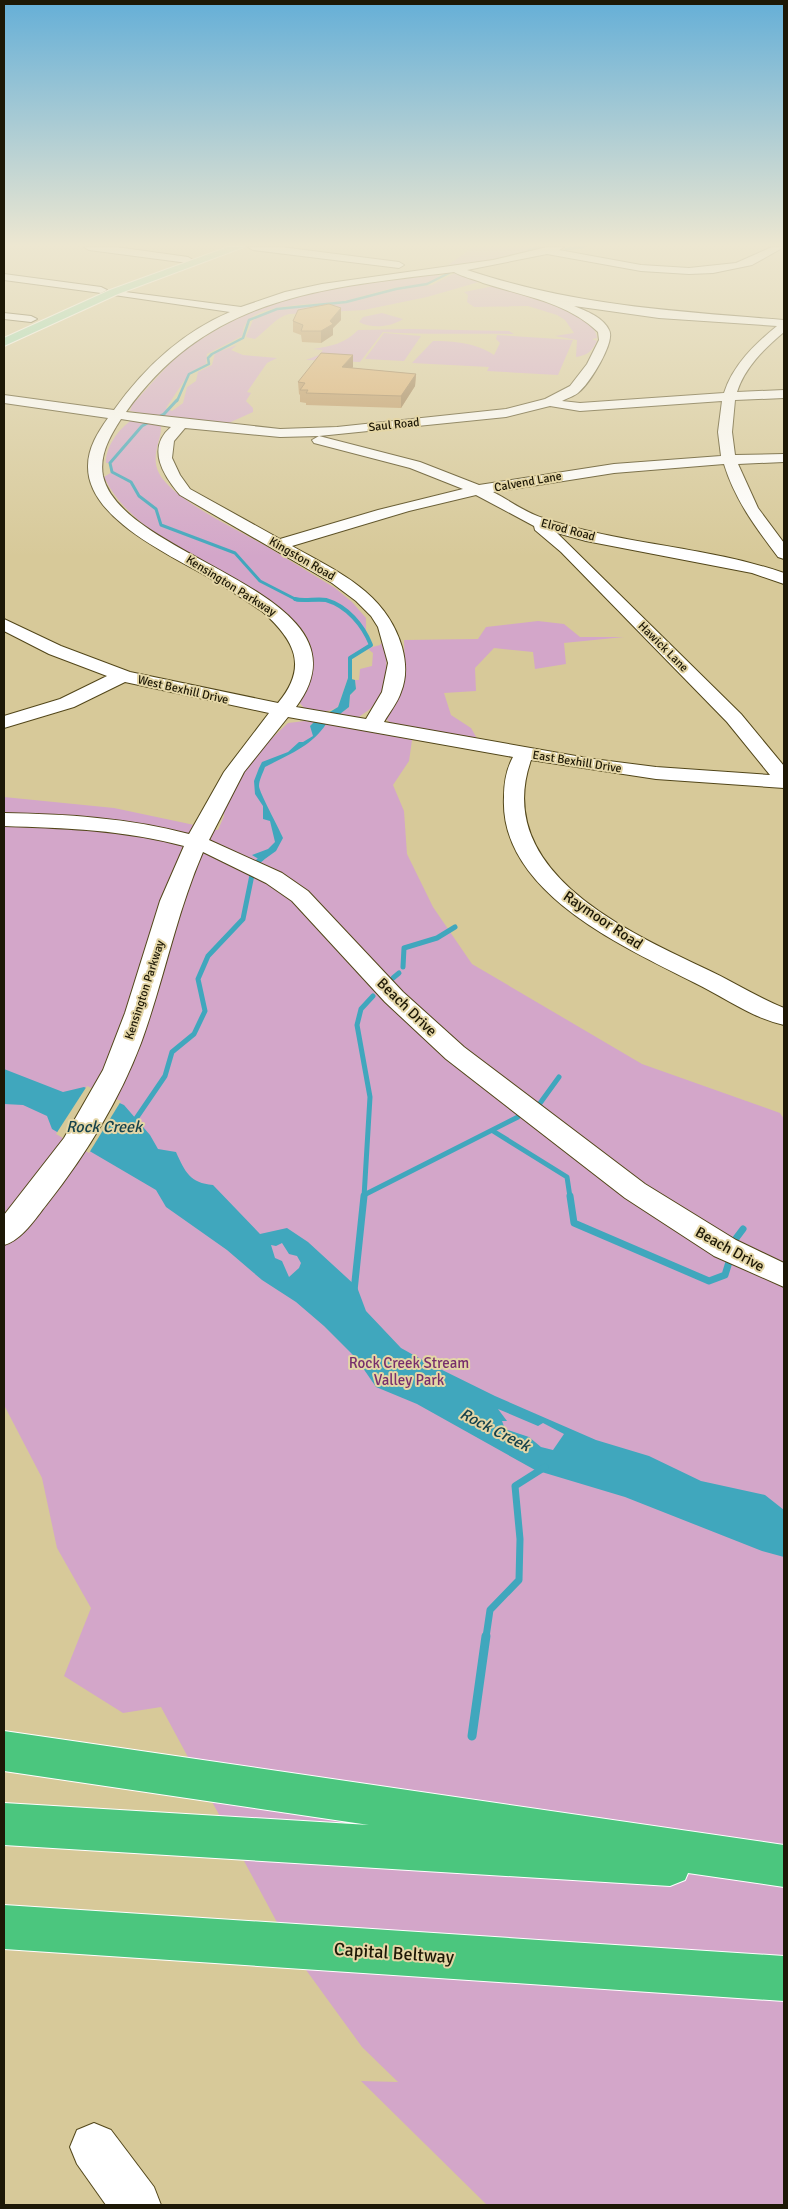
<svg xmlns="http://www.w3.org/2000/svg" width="788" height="2209" viewBox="0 0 788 2209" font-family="Signika,sans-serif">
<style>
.green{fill:#d3a6c9}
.water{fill:#40a7bd;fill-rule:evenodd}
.pier{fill:#d7c999}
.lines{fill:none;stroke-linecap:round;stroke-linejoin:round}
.stream-far5{stroke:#40a7bd;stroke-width:2.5}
.stream-far4{stroke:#40a7bd;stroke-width:3}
.stream-far3{stroke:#40a7bd;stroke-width:4}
.stream-far2{stroke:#40a7bd;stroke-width:5}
.stream-far1{stroke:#40a7bd;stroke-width:7}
.stream{stroke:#40a7bd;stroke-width:9}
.minor-casing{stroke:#524619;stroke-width:2}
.major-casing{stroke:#fff;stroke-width:2}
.highway-casing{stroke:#fff;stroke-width:2}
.minor{fill:#fff;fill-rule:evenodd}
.major{fill:#93ddb2;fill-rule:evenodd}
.highway{fill:#4bc67e;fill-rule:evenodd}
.wall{fill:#ba915a}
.shaded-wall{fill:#97764a}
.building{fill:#d8a969;stroke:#97764a}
.labels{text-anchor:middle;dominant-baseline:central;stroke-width:4;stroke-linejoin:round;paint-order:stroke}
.far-street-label{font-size:12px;fill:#1d1806;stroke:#e4d6a6}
.street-label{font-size:15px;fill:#1d1806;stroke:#e4d6a6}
.park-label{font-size:15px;fill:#782f6c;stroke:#e4d6a6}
.water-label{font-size:16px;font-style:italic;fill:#14414b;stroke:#e4d6a6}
.near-street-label{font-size:18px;fill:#1d1806;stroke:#e4d6a6}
</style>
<rect width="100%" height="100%" fill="#d7c999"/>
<g class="green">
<polygon points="473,247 549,247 530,254 443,269"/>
<path d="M455,273L479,282L427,297L364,310L289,314C275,318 267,330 255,339L246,337L253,320L278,309L346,303L403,288L432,285Z"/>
<path d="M440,274C432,288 408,285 394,288C377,291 360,298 343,301C321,305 255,302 245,325C243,328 243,333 242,336L207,354L206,364L190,372L166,408L172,411L183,403L187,387L196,381L198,372L212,365L215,353L237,345L231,350L243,355L277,358L267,363L247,392L251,393L246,401L253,408V412L222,426L130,411L132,405C151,385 169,361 191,346C264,294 353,281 440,274Z"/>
<path d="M494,286C518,294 594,308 597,338L592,339L597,341C592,352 587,355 576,357L577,340L555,336L574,333L565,320L557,315L528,306L474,307L467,302L468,295L464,292Z"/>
<path d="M382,313L403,319C391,327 372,329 359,322L363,317Z"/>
<path d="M409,329L509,331L514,334C470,333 426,335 383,332L360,362L306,360L319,355L323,350L313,349C332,346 344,344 358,330Z"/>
<polygon points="384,333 421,336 404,361 365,359"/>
<path d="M497,335L573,340L558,375L487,371L489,367L412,363L433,341C453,341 477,343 494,355L500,343L496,339Z"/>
<path d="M132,420L160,424C165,433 150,452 158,471C169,498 240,531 266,546C289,560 312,574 335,588L352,602L366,618V632L371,645L369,648L380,645L384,640C388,660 389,693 371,708C367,712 362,714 358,718L340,714L349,707L350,695L356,689L355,680H359L360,669L372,666L373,653L368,649L350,658L348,678L338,707C328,713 305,716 299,701C311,680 319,657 305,634C297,621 283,612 271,603C219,565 133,538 104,477L112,472L110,463H106C105,448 119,428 132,420Z"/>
<polygon points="538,621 564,624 580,637 624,637 564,643 566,664 535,669 533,652 494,648 475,668 476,691 444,693 451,715 471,728 478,740 394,726 386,719 405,678 404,640 478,639 486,627"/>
<polygon points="305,721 314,722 310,726 324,727 326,724 350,727 412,740 409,761 393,785 404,811 407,854 433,907 472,964 642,1064 780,1113 784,1119 784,2205 487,2205 361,2081 398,2082 362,2047 293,1952 161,1707 123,1713 64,1676 91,1608 57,1548 42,1478 4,1405 4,797 114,808 218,830 224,816 222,805 228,792 269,741 288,723"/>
</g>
<g class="water">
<polygon points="348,678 355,680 356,689 350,695 349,707 340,714 328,713 338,707"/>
<path d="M314,722L326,724C312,746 288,755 265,767C263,773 259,780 259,786C259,792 279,828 283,838L276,851L262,861L252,855L268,849L275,842L270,821L263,819V806L255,794L254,781L259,768L262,762L288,752L299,742H303L313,736L310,726Z"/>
<path d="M4,1069L63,1092L84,1087L124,1105L150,1135L158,1149L176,1152C185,1172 190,1183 213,1185L260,1234L287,1228L308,1242L357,1287L366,1311L401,1348L426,1362L495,1396L596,1440L649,1456L701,1481L765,1495L784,1510V1557L762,1551L625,1497L535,1470L417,1404L376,1387L356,1358L324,1326L296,1302L262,1280L227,1250L166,1207L156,1190L52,1129L47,1116L23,1105L4,1104ZM282,1243L289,1254L297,1256L301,1263L299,1268L289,1277L282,1261L275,1258L271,1245L276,1246ZM498,1409L538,1426L543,1423L564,1434L553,1450L541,1447L529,1437L505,1429L502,1421H507Z"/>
</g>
<polygon class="pier" points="87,1086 121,1101 89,1153 56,1134"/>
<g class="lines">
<g class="stream-far5">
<polyline points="566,249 583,247"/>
<polyline points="529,250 540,247"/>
<polyline points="177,401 189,374 209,364 208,358 212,354 243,338 249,320 277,309 346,302 396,289 427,284 449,273"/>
</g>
<polyline class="stream-far4" points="177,400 164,414 142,426 110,463 112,472 131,482 139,496 156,509 161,525 235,553 260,581 297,600 325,600"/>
<g class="stream-far3">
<path d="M295,599C305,602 316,598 326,600C347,606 363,625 371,645L350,658V686"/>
<polyline points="261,859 266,855"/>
</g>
<g class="stream-far2">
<polyline points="403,967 404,948 437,938 455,927"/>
<polyline points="393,978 399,973"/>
<polyline points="538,1106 559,1077"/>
<polyline points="133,1123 165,1076 172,1052 194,1034 205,1011 198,979 208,956 243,919 254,865 262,858"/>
<polyline points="493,1131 567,1177 570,1197"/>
<polyline points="364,1195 518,1117"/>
<polyline points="364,1197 370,1097 357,1025 361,1009 373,996"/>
</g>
<g class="stream-far1">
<polyline points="570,1196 574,1223 709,1281 725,1275 729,1262"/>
<polyline points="734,1241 743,1229"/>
<polyline points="354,1291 364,1196"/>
<polyline points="486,1637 490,1610 519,1580 520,1539 515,1486 545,1467"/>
</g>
<polyline class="stream" points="472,1736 486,1636"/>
<g class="minor-casing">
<g id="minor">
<polygon points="84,247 116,247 188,257 193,260 188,263 89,250"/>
<polygon points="248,247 281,247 399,262 404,265 399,268 253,250"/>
<path d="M547,247H564L559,250L641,265L689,268L736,263L772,247H784L752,265L713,273L689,274L641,271L547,254L467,270C576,306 672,311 784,320V332C765,348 745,367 737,392L784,390V398L735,400L732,432L735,455L784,454V462L738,464L758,508L784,543V559L778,557C756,528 735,500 724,464L614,473L493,492C509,500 526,513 543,518C621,545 706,546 784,573V584L752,573L586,541L557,533L741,714L784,766V788L656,779L531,760C492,871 626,931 706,969C732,981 757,997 784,1008V1025C752,1018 724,997 695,983C624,947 499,892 504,797C504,783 506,770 513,757L288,717L244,772L209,840L282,873L308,891L403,992L464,1047L645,1184L736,1240L784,1263V1287L714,1256L625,1198L446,1059L385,1002L292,901L266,883L203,852C176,914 164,980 141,1043C119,1101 85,1156 47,1204C35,1219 22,1240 4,1245V1215L64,1138L103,1070L125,1013L160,901L184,846C125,830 65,828 4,826V813C66,814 129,818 189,834L224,772L269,713L125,682L74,707L4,728V716L60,699L107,676L49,654L4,631V619L61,646L130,672L278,703C309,666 294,640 263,612C245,600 227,588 208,577C170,555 87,518 88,466C88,448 98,432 108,418L4,403V395L114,410C144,368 181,333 230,312L114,295L110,294V290L241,307L285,292L322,284L493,260ZM454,272C462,277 474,279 483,283C523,296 567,302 598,332L599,340L587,364L570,386L545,399L506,409L337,427L280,429L126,412C209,295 324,288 454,272ZM574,306L659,318L777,326C755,344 733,365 724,393L580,403L562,401C567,398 575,396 579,392C589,384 616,342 609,330C603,317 586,311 574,306ZM722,401L718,432L721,456L614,464L479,485L420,462L319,436L506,417L550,406L580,411ZM121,419L171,427C146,448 163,475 180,495L332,583L356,601L371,616L378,627L388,663L382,692L366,719L296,707C381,593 122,561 103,476C99,455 110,436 121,419ZM185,428L280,437L319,436L312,440L314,443L410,468L463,489L378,510L280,539L190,489L180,475L172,458L174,441ZM476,495L534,526L535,530L561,552L727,722L770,775L656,767L593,759L384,722C389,713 398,702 401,692C407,677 406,662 402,647C386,592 338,572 292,546L409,511Z"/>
<polygon points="4,274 101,287 107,290 101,293 4,280"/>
<polygon points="4,313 31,316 37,319 31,322 4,319"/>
<polygon points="94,2123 111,2130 154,2187 161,2205 106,2205 77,2164 70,2147 77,2130"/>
</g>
</g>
<g class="major-casing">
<polygon id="major" points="228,247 244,247 118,294 4,346 4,338 110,290"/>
</g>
<g class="highway-casing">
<g id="highway">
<polygon points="4,1731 784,1845 784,1887 688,1873 685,1880 670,1886 4,1845 4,1803 369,1825 4,1771"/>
<polygon points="4,1905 784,1956 784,2001 4,1949"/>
</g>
</g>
<use href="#minor" class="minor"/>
<use href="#major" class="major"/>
<use href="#highway" class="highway"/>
</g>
<g class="wall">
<polygon points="341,320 333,328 333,335 321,343 302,342 301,335 293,332 293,321"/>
<polygon points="353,367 352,368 416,374 415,386 401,408 306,405 306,403 300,402 300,395 299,394 298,382"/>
</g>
<g class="shaded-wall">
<polygon points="341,308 341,320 333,328 333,335 321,343 321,331"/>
<polygon points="353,355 353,367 343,379 342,367"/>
<polygon points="416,374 415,386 401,408 401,396"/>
</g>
<g class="building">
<polygon points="329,304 341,308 330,321 333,324 321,331 301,331 303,325 293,321 298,310"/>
<polygon points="321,353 353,355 342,367 416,374 401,396 306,393 308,390 300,390 305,383 298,382"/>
</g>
<linearGradient id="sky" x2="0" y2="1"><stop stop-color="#65afd7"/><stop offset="0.44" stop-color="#ede7d1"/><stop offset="1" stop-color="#ede7d1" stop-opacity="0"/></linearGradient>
<rect width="788" height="557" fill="url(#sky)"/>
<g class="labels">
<g class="far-street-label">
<text transform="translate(394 425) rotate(-6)">Saul Road</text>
<text transform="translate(528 482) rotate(-10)">Calvend Lane</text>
<text transform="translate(568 530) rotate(15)">Elrod Road</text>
<text transform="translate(302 559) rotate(30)">Kingston Road</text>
<text transform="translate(231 586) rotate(32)">Kensington Parkway</text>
<text transform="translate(663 647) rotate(45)">Hawick Lane</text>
<text transform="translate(183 690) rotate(13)">West Bexhill Drive</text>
<text transform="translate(577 762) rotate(9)">East Bexhill Drive</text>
<text transform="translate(145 990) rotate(-72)">Kensington Parkway</text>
</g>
<g class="street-label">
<text transform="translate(603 920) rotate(34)">Raymoor Road</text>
<text transform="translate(407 1007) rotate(44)">Beach Drive</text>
<text transform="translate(730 1249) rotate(29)">Beach Drive</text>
</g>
<g class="park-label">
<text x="409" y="1363">Rock Creek Stream<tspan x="409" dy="17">Valley Park</tspan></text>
</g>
<g class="water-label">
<text x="104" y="1127">Rock Creek</text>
<text transform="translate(495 1430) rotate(27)">Rock Creek</text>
</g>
<g class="near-street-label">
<text transform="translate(394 1953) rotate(4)">Capital Beltway</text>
</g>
</g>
<rect width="788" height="2209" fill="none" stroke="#1d1806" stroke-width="10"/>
</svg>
